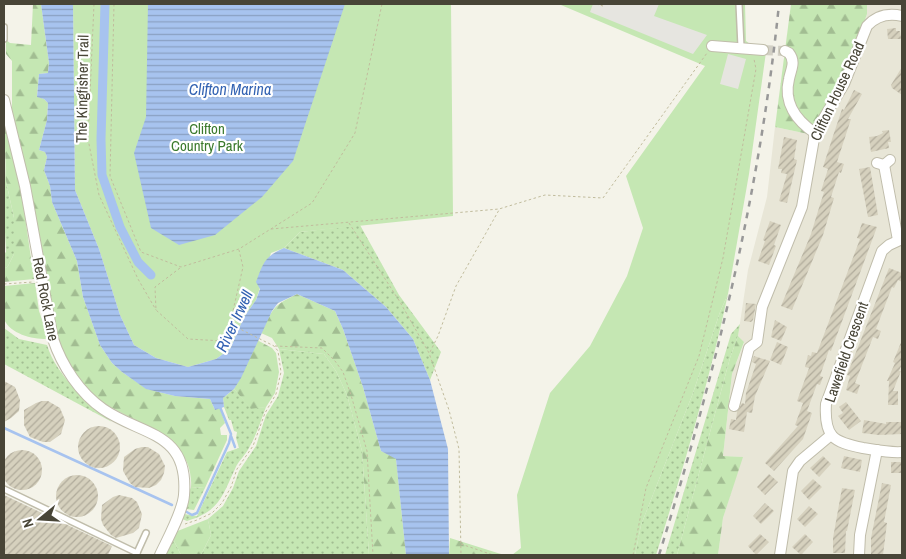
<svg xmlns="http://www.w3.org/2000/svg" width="906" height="559" viewBox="0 0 906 559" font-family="'Archivo Narrow',sans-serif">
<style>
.residential{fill:#e8e6d7}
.grass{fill:url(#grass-dots)}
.forest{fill:url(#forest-firs)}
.park{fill:#c5e7b3}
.parking{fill:#e6e5e0}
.water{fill:url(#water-rules)}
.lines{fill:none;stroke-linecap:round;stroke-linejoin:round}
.stream{stroke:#a7c3ef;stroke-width:2.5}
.canal{stroke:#a7c3ef;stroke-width:9}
.building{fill:url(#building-hatch)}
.street-tunnel{stroke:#d2d0c5;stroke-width:10;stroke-dasharray:10 5;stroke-linecap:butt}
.lane-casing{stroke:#c0bdab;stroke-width:8}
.street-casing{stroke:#c0bdab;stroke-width:12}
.path{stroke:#c1bc9d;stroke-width:1;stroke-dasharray:2.5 2.5;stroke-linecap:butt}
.lane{stroke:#fff;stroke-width:5}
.street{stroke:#fff;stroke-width:10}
.rail{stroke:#989898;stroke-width:2.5;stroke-dasharray:6 6;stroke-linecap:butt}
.labels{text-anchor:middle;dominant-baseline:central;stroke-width:4.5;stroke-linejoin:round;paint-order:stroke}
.street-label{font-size:15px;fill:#484537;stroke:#fff}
.park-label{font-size:15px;fill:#39792b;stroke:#fff}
.water-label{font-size:16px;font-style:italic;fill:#3262b2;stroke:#fff}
</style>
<defs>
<pattern id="grass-dots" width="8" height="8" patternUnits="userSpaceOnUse" patternTransform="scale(1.25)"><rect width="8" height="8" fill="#c5e7b3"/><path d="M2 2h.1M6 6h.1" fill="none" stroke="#a2bd92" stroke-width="1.8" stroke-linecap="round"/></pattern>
<pattern id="forest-firs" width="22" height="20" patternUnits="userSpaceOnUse" patternTransform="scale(1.25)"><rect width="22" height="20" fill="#c5e7b3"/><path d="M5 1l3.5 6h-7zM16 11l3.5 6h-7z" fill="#a2bd92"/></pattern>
<pattern id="water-rules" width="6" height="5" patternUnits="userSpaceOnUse" patternTransform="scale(1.25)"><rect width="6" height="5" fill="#a7c3ef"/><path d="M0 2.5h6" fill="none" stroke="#8aa0c2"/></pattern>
<pattern id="building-hatch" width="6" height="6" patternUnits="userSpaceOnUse" patternTransform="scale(1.25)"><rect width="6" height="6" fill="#d6d1be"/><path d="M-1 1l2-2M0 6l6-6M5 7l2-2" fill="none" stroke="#b0ab9b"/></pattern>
</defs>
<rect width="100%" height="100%" fill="#f4f3e9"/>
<polygon class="residential" points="867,4 902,4 902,555 718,555 723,518 742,457 723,456 732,374 744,343 738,336 748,270 767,197 775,127 813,135 860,33 867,14"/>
<g class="grass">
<polygon points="4,146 6,181 14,218 14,254 8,266 4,269 4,254 6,252 4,212"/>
<polygon points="360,225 399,295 441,352 430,380 413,339 386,307 343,270 284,248 300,232"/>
<path d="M728,294C709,382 683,469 656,555H635L641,525L693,393L720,312Z"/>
<polygon points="740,324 738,336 730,358 677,555 665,555 731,334"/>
<path d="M4,328L19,339L47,345C57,377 87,401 112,422L4,364Z"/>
<polygon points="279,349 324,354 336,371 347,395 362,451 369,555 201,555 211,535 208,519 223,506 233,488 239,471 256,446 266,415 278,396 284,373"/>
<path d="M234,389L251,408L266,407C261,420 257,434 250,446C246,455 238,461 235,469C222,496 220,511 187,521L180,518L191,487L205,488L194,510L186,509L184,514L197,516L227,452L239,448L236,438L237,432L234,431L231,420H229L224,407L223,398Z"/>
<polygon points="172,537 181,555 164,555"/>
</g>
<g class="forest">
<path d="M33,4H41L49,63L48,73L39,74L37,96L44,99L48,103L47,120L39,150L45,152L47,157L44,170L50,186L52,202L77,261L83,297L100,345L112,363L122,372L147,389L175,396L210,399L215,410L220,408L225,423L220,428L221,435H227V440L205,488L191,487C195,431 124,423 90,393C76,381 68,361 59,345L12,116V61L6,54V40L10,43L31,45Z"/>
<polygon points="791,4 867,4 867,14 841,87 813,135 775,127"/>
<polygon points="4,113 22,196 34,279 4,282 4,269 8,266 14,254 14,218 6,181"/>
<path d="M35,283L39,311L47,334L46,339C32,339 10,334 4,319C1,310 4,296 4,286Z"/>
<path d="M297,294L335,311L343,329L363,387L381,451L396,458L406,555H369L362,451L347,395L336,371L324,354L279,349L272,338L261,333C273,309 272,306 297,294Z"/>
<polygon points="738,336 744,342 732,374 723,456 743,457 723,518 718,555 677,555 730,358"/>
<polygon points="257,340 272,348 276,353 279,372 275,393 266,407 251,409 234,389"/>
<polygon points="208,519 211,535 201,555 181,555 172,537 175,532"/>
<polygon points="450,538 504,555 449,555"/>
</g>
<g class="park">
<polygon points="73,4 451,4 453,216 300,232 284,248 271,253 256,300 244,317 230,349 216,359 188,367 156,358 134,345 120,315 99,249 75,190"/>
<polygon points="540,4 745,4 746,41 750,44 767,45 749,174 728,294 720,312 693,393 641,525 635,555 512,555 521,548 517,495 550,393 590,346 627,276 643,228 626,176 705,66 561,5"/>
</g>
<g class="parking">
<polygon points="593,4 659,4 654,16 707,35 693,54 590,12"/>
<polygon points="728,54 746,59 738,89 720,84"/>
</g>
<g class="water">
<path d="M41,4H73L75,190L99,249L120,315L134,345L156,358L188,367L216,359L230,349L244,317L256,300L260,289L256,282C263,263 265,256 284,248L343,270L386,307L413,339L430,380L448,449L449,555H406L396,459L381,451L363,387L343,329L335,311L297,294L278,303L272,311L241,378L234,389L223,398L224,407L215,410L210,399L175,396L146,389L122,372L112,363L100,345L83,297L77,261L52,202L50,186L44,170L47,157L45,152L39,150L47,120L48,103L44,99L37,97L39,74L48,73L49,63Z"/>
<polygon points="148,4 345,4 293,161 262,197 215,235 179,245 151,228 134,153 146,117"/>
</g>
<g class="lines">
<g class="stream">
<polyline points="4,428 172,505"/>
<polyline points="231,436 235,447"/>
<polyline points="185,511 192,515 197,513 229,443 231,434 220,407"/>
</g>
<polyline class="canal" points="105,4 101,139 102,175 120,227 138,262 151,275"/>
</g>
<g class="building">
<polygon points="896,28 896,31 900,31 901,39 888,39 887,29"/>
<polygon points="902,67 902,95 892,88 891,85"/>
<polygon points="854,90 862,94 848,119 851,119 837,162 844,164 841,173 839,172 831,197 834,198 823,235 792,310 781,306 811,234 818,211 824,192 821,191 828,169 823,167 833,136 842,109 844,110"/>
<polygon points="889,130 891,142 888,142 889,148 871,152 869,137 877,136 883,133 882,131"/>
<polygon points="784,137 797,140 794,159 797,160 787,203 779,201 787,174 781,173 782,169 778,169"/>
<polygon points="870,167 878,215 868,217 859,169"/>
<polygon points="770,221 781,225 774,245 776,246 769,265 758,261 765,241 763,240"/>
<polygon points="862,223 877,227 831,351 829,350 820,376 823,377 820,385 817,384 807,411 812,413 803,439 774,471 765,463 798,426 795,425 803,403 797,401 809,368 805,367 808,355 811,356 812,352 817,353 860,239 857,238"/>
<polygon points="889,268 902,273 902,282 898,280 894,288 892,287 876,329 881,331 878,339 873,337 855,383 860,385 857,394 846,390 850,376 847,375"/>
<polygon points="746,303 756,304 753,320 751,322 744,321"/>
<polygon points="775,320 787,327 781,341 771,337"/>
<polygon points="902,340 902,364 899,371 901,371 893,391 898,391 898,405 888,405 889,381 887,381 895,363 893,362"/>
<polygon points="777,342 788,347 781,365 770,360"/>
<polygon points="754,356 770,361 755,396 752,413 747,412 744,432 729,429 731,419 736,420 737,412 742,403 745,404 746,393 756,364 752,362"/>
<polygon points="4,381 15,387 20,400 19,411 11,418 4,422"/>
<polygon points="42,401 48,401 60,408 65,420 61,434 50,442 43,442 30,437 24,425 24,410 36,403"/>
<polygon points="846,402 861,421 849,430 838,416 843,413 839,407"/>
<polygon points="864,420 886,424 886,422 902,422 902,434 879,435 862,433"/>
<circle cx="99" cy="447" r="21"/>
<polygon points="142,447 148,447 159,454 165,466 164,473 161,480 156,485 149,488 135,487 130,483 123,471 124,457 135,449"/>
<circle cx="22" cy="470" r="20"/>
<polygon points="823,456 831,464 819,477 810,468"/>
<polygon points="844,456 862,460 860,472 841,468"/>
<rect x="891" y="462" width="11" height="11"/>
<polygon points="769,474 778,482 765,495 757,487"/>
<circle cx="77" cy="496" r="21"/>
<polygon points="813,479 822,487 809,500 801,491"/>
<polygon points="882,483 891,485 884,522 887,523 883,555 871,555 871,538"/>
<polygon points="842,488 855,490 847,531 846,531 845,553 833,553 833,538"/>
<polygon points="4,495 112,546 108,555 4,555"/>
<polygon points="119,495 132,498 137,502 142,514 139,528 133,533 116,538 111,535 103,525 101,519 102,505 113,497"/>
<polygon points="765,503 774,511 761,524 753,516"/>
<polygon points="809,506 818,514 805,527 797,519"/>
<polygon points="760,534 769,542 756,555 748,546"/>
<polygon points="805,534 813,542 801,555 792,547"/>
</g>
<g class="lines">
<polyline class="street-tunnel" points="763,50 785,51"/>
<g class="lane-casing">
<g id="lane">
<polyline points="739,4 741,47"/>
<polyline points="4,27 4,39"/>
<polyline points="4,489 137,553"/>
<polyline points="136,555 146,533"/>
</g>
</g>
<g class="street-casing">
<g id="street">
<polyline points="712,46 763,50"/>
<path d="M785,51L789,53C796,62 791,69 789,79C783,103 797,121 815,133"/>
<path d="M4,100L25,186L53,339C62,366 80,393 103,409C142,436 189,431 184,495C183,511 167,540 160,555"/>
<polyline points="877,163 884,165 890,160"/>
<polyline points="884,165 898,240"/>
<path d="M902,239L889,245L882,251L826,404C824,437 833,442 863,448C876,450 889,453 902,452"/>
<path d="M734,406L749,348L757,342L762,307L802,207L815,133L844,84L867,26C877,15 889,13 902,16"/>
<polyline points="780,555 793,471 800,461 831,435"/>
<polyline points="859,555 860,535 877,450"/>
</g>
</g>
<g class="path">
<polyline points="94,4 88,139 99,195 138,279 156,310"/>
<polyline points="114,4 110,176 141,252 181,267 239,249 312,203 355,133 382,4"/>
<polyline points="596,4 603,6"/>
<polyline points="349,223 400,302 429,353 449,410 459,449 461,555"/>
<polyline points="271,229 499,209 545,195 603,198 707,53"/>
<polyline points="180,268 155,287 156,310 188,339 223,341 230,324 243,267 239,250"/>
<polyline points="4,284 33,282"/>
<polyline points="275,346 322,348 335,361 343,372 351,395 367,451 373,555"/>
<polyline points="430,352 438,336 456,286 499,210"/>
<polyline points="185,524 197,520 212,513 222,503 231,487 237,469 253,446 265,413 276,394 281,372 278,351 274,346 230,324"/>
<polyline points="461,544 493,555"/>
<polyline points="633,555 646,488 699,356 723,258 756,69 754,59"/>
</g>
<use href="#lane" class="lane"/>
<use href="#street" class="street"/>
<path class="rail" d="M659,555C715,375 760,192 779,4"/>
</g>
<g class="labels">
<g class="street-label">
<text transform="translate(82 89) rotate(-89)">The Kingfisher Trail</text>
<text transform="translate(837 91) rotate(-65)">Clifton House Road</text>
<text transform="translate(46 299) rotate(79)">Red Rock Lane</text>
<text transform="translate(846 352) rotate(-71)">Lawefield Crescent</text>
</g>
<g class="park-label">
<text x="207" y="128">Clifton<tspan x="207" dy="17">Country Park</tspan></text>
</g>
<g class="water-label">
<text x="230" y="89">Clifton Marina</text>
<text transform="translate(234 321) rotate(-65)">River Irwell</text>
</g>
</g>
<rect width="906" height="559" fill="none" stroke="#484537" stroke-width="10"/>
<g transform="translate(40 519) rotate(252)" stroke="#ffffff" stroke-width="4" paint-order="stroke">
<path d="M0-4L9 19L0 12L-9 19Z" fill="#484537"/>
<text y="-8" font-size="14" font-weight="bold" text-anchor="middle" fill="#484537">N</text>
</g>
</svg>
